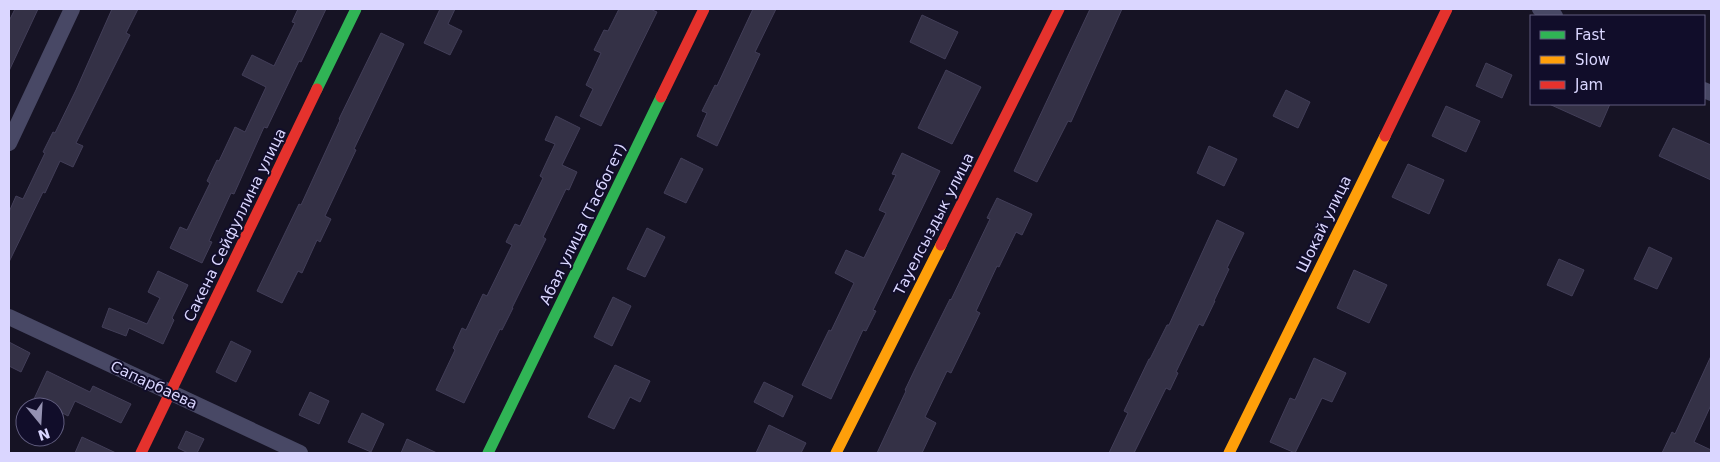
<svg xmlns="http://www.w3.org/2000/svg" width="1720" height="462" viewBox="0 0 1720 462" font-family="'DejaVu Sans',sans-serif">
<style>
.building{fill:#343146;stroke:#423e58}
.lines{fill:none;stroke-linecap:round;stroke-linejoin:round}
.street{stroke:#484865;stroke-width:16}
.fast{stroke:#30b455;stroke-width:11}
.slow{stroke:#ff9f0a;stroke-width:11}
.jam{stroke:#e5322d;stroke-width:11}
.labels{text-anchor:middle;dominant-baseline:central;stroke-width:4;stroke-linejoin:round;paint-order:stroke}
.street-label{font-size:15px;fill:#dad6ff;stroke:#110d2a}
</style>
<rect width="100%" height="100%" fill="#161324"/>
<g class="building">
<polygon points="15,9 38,9 9,71 9,21"/>
<polygon points="112,9 138,9 126,33 130,35 76,143 83,146 73,167 60,161 45,193 43,192 9,262 9,212 16,196 23,199 45,153 43,152 53,132 55,133 76,90"/>
<polygon points="298,9 326,9 301,62 299,61 267,128 264,127 234,194 231,193 209,241 212,242 202,263 170,248 180,227 187,230 210,183 207,181 217,160 219,161 235,127 245,132 266,87 242,75 252,55 274,66 295,23 292,22"/>
<polygon points="440,9 455,9 448,24 462,31 450,55 424,43"/>
<polygon points="619,9 650,9 657,12 601,126 580,116 593,89 586,85 601,53 594,50 604,30 608,31"/>
<polygon points="753,9 776,9 755,52 760,54 717,146 697,136 707,113 702,111 715,85 717,86"/>
<polygon points="1090,9 1122,9 1071,122 1068,121 1037,182 1014,171"/>
<polygon points="922,15 958,32 945,59 910,42"/>
<polygon points="381,33 404,44 354,149 356,150 325,216 331,219 320,242 317,240 302,273 298,271 282,303 257,291 299,204 301,205 340,120 339,119"/>
<polygon points="1486,63 1512,75 1502,98 1476,86"/>
<polygon points="946,70 981,87 952,144 918,128"/>
<polygon points="1286,90 1310,102 1298,128 1273,116"/>
<polygon points="1549,104 1610,104 1600,127"/>
<polygon points="1446,106 1480,121 1466,152 1432,136"/>
<polygon points="556,116 580,128 562,165 577,172 569,190 566,189 543,237 546,239 512,308 513,308 502,330 500,329 464,403 436,390 455,350 453,348 462,328 466,330 483,294 487,296 512,245 506,242 515,224 520,226 543,178 540,176 555,144 545,140"/>
<polygon points="1673,128 1711,145 1711,180 1659,156"/>
<polygon points="1209,146 1237,159 1224,186 1197,173"/>
<polygon points="902,153 940,171 873,310 876,311 866,331 863,330 831,399 802,385 829,330 831,331 854,283 835,273 846,250 864,258 886,213 879,210 896,175 892,174"/>
<polygon points="681,158 703,169 686,203 664,193"/>
<polygon points="1408,164 1444,180 1429,214 1392,197"/>
<polygon points="997,198 1032,214 1022,235 1016,232 999,267 997,266 976,311 980,313 969,336 951,373 947,371 925,417 936,423 922,453 877,453 906,391 905,390 915,369 950,299 951,300 990,219 987,218"/>
<polygon points="1217,220 1244,233 1227,268 1229,269 1214,301 1215,301 1203,326 1199,324 1176,372 1178,373 1170,390 1166,388 1134,453 1109,453 1128,413 1124,411 1149,359 1150,359 1167,325 1169,325"/>
<polygon points="647,228 665,237 645,277 627,269"/>
<polygon points="1649,247 1672,258 1657,289 1634,279"/>
<polygon points="1559,259 1584,270 1572,296 1547,285"/>
<polygon points="1354,270 1387,285 1369,323 1337,308"/>
<polygon points="158,271 188,285 172,318 174,320 163,344 129,328 126,336 102,327 109,308 147,324 160,298 148,292"/>
<polygon points="613,297 631,306 612,346 594,337"/>
<polygon points="231,341 251,351 236,382 216,372"/>
<polygon points="9,342 30,353 21,372 9,366"/>
<polygon points="1711,356 1711,405 1694,442 1711,450 1711,453 1662,453 1672,432 1675,434"/>
<polygon points="1314,358 1346,373 1332,402 1322,398 1295,453 1270,442 1290,398 1295,400"/>
<polygon points="615,365 650,381 640,402 630,397 614,429 588,417"/>
<polygon points="47,371 90,392 93,386 131,404 121,423 75,401 68,416 55,409 55,407 50,407 34,399"/>
<polygon points="764,382 793,396 783,417 754,402"/>
<polygon points="310,392 329,401 319,424 299,415"/>
<polygon points="362,413 384,424 371,452 348,442"/>
<polygon points="769,425 806,443 801,453 756,453"/>
<polygon points="186,431 204,439 197,453 188,453 178,448"/>
<polygon points="82,437 116,453 75,453"/>
<polygon points="407,439 437,453 401,453"/>
</g>
<g class="lines">
<g class="street">
<polyline points="1540,9 1555,16"/>
<polyline points="1704,90 1711,93"/>
<polyline points="9,143 72,9"/>
<polyline points="9,317 300,453"/>
</g>
<g class="fast">
<polyline points="317,89 356,9"/>
<polyline points="488,453 661,97"/>
</g>
<g class="slow">
<polyline points="836,453 941,245"/>
<polyline points="1229,453 1385,136"/>
</g>
<g class="jam">
<polyline points="661,97 704,9"/>
<polyline points="1385,136 1447,9"/>
<polyline points="941,245 1059,9"/>
<polyline points="141,453 317,89"/>
</g>
</g>
<g class="labels">
<g class="street-label">
<text transform="translate(583 224) rotate(-64)">Абая улица (Тасбогет)</text>
<text transform="translate(934 224) rotate(-63)">Тауелсыздык улица</text>
<text transform="translate(1324 224) rotate(-64)">Шокай улица</text>
<text transform="translate(235 225) rotate(-64)">Сакена Сейфуллина улица</text>
<text transform="translate(154 385) rotate(25)">Сапарбаева</text>
</g>
</g>
<rect width="1720" height="462" fill="none" stroke="#dad6ff" stroke-width="20"/>
<rect x="1530" y="15" width="175" height="90" fill="#110d2a" stroke="#615d7f"/>
<rect x="1540" y="31" width="25" height="8" fill="#30b455" stroke="#615d7f"/>
<text x="1575" y="40" font-size="15" fill="#dad6ff">Fast</text>
<rect x="1540" y="56" width="25" height="8" fill="#ff9f0a" stroke="#615d7f"/>
<text x="1575" y="65" font-size="15" fill="#dad6ff">Slow</text>
<rect x="1540" y="81" width="25" height="8" fill="#e5322d" stroke="#615d7f"/>
<text x="1575" y="90" font-size="15" fill="#dad6ff">Jam</text>
<g transform="translate(40 422) rotate(162)"><circle r="24" fill="#110d2a" stroke="#615d7f"/>
<path d="M0-4L9 19L0 12L-9 19Z" fill="#9592b2"/>
<text y="-8" font-size="14" font-weight="bold" text-anchor="middle" fill="#dad6ff">N</text>
</g>
</svg>
